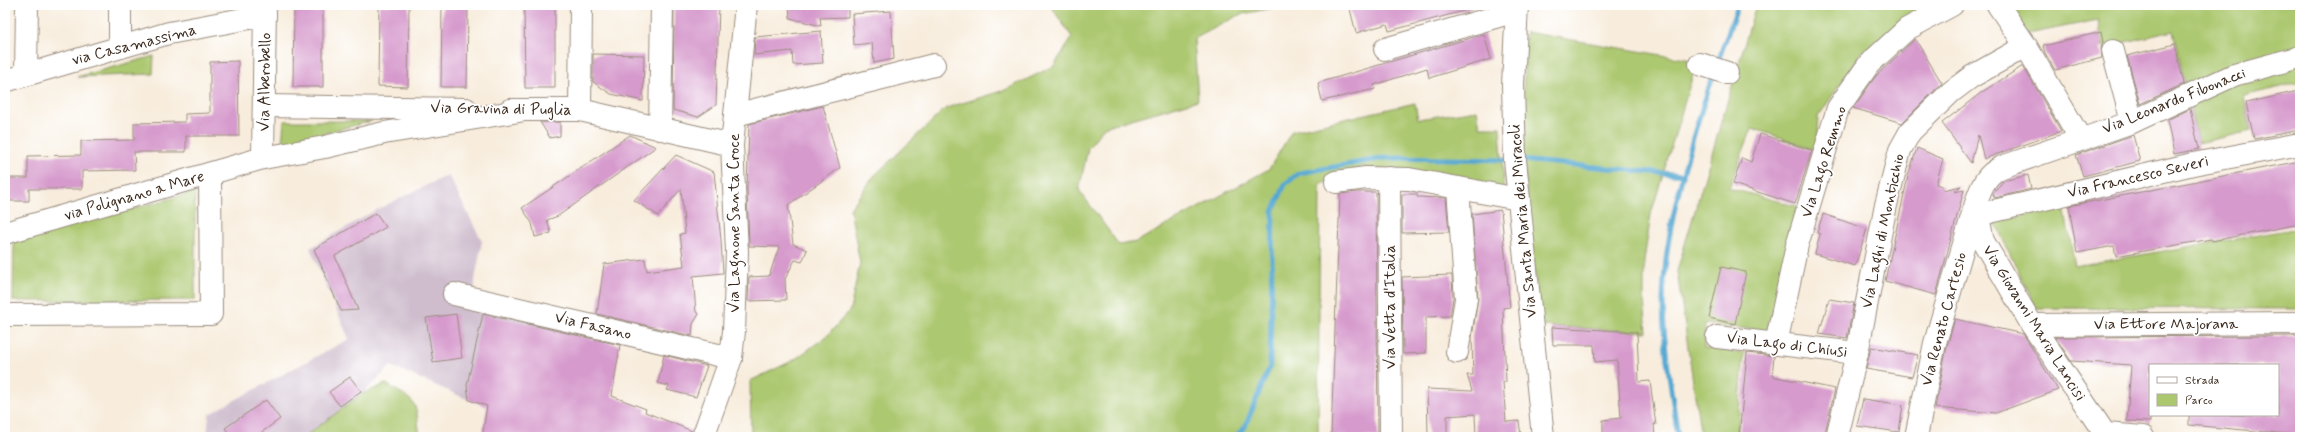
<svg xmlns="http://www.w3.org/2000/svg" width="2305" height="442" viewBox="0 0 2305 442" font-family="Mynerve,sans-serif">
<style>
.industrial{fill:#cfbdce}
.green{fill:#acc86f;stroke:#747946}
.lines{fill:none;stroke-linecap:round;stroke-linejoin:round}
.stream{stroke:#55a8d1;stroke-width:5}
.building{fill:#d69acc}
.minor-casing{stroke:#9a8c7e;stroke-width:24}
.minor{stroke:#fff;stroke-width:22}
.labels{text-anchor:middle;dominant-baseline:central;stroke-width:3.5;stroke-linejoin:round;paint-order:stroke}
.street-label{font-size:16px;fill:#3b2a1e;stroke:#fff}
</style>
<rect width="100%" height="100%" fill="#fff"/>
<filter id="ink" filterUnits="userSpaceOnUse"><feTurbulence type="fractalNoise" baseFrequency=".025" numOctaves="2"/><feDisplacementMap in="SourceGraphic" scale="8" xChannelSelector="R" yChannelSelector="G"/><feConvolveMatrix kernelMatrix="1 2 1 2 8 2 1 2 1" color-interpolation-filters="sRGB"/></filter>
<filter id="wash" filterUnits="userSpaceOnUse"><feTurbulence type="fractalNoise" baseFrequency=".012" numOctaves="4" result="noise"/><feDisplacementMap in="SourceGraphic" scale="16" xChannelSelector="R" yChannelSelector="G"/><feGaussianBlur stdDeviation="0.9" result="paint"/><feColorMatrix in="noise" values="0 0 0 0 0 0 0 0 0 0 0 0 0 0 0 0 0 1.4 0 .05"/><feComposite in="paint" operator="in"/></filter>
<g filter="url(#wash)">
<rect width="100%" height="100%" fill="#f8eddd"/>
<polygon class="industrial" points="448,175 482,241 475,280 474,309 572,330 551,430 469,400 391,366 362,394 304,437 207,437 209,414 349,339 310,248 376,210"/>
<g class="green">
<polygon points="1050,5 1276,5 1276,7 1239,15 1194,39 1198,100 1104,127 1088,148 1079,190 1119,245 1136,242 1269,169 1292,131 1415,103 1418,119 1477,110 1480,127 1500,127 1504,191 1441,175 1361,167 1320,185 1318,437 751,437 750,381 794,360 827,336 850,310 860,263 850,209 874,176 946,108 1005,90 1054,66 1072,37"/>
<polygon points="1756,5 1930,5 1862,52 1818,117 1816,150 1752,128 1729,188 1802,208 1767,331 1705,324 1704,348 1744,353 1737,437 1701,437 1677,271"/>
<polygon points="2003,5 2300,5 2300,82 2244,96 2251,131 2198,143 2173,31 2103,47 2098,20 2023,35"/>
<polygon points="1526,32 1697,61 1651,214 1644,261 1644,301 1647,332 1540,326 1521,135"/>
<polygon points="154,56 153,74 77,77"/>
<polygon points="284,121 372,121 282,144"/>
<polygon points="195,192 195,300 13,301 14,241"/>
<polygon points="2064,207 2075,266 2300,228 2300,309 2036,308 1994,221"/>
<path d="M386,384C419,404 415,399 420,437H304L362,394Z"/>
</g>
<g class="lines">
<g class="stream">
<polyline points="1717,64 1738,5"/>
<polyline points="1520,160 1683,175"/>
<polyline points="1235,437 1245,427 1270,366 1273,212 1285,184 1299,173 1385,158 1510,160"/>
<path d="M1678,437C1671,386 1660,332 1664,280C1669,213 1692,136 1714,73"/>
</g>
</g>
<g id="blocks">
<g class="building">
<polygon points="294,5 323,5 323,87 293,87"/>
<polygon points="379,5 409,5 408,87 378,86"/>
<polygon points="442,5 468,5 467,87 441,87"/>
<polygon points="524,5 555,5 555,88 525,88"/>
<polygon points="674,5 719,5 716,105 698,117 673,110"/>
<polygon points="789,5 848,5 848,17 820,18 821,26 790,18"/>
<polygon points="1349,5 1470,5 1471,9 1389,31 1387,24 1356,33"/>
<polygon points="891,11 894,59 874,63 872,43 854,45 852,14"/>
<polygon points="821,31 823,63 793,65 792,51 754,55 755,37"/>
<polygon points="2101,32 2103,43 2101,48 2102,58 2055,70 2045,53 2043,46"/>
<polygon points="1484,34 1491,59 1429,78 1427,68 1374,85 1375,89 1322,101 1318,83"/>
<polygon points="1915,39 1942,83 1902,123 1853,108 1876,76"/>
<polygon points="2175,44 2184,84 2140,104 2127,56"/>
<polygon points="593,54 644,55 643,101 611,94 593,82"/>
<polygon points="238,61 239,136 186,136 186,152 134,152 135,170 82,171 82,189 29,189 29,201 5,201 5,178 28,178 28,156 81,155 81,141 134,140 134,123 185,122 185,114 210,113 210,62"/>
<polygon points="2023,66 2061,131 1984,159 1978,135 1971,163 1942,123 1982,92"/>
<polygon points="2298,91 2300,130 2254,139 2246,103"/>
<polygon points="823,106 840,168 788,205 793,244 807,250 802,262 795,260 785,279 786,300 748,301 749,277 769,276 779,247 749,246 747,190 749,124"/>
<polygon points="2190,109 2199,149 2174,154 2167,120"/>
<polygon points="540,122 560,122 560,136 550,138"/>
<polygon points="1760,134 1812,150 1795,204 1733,184 1742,158 1751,162"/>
<polygon points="630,135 656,147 558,216 547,220 551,233 535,237 532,223 522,208"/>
<polygon points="2133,135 2140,161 2083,176 2076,155"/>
<polygon points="1917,148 1943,159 1936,184 1942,186 1943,190 1961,186 1954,192 1964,190 1936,295 1885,281 1908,176"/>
<polygon points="676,155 714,172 721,240 723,273 693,276 696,312 699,314 693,324 692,336 597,314 604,264 645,259 647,271 684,266 680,234 685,233 681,189 658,216 634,200"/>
<polygon points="2300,161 2300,224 2212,241 2211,239 2116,256 2114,246 2077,253 2069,206"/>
<polygon points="2028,175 2031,189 1995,198 1993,194 2003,181"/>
<polygon points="1357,192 1376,192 1378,437 1331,436 1340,194"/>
<polygon points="1402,194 1417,194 1417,197 1446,198 1449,232 1402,233"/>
<polygon points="1501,210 1510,307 1503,308 1506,382 1503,382 1506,422 1519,421 1521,437 1476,437 1475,414 1447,416 1447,435 1428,435 1427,389 1472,391 1467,375 1473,375 1472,337 1478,298 1472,214"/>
<polygon points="376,213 386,227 335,256 358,310 341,311 314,249"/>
<polygon points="1823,214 1867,229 1855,266 1815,254 1820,234 1817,233"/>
<polygon points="1721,267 1746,272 1735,324 1709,318"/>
<polygon points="1452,275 1453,298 1450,316 1426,317 1426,353 1403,354 1402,277"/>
<polygon points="1829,299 1854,303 1847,338 1819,334"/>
<polygon points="456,314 462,358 433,362 426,318"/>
<polygon points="483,314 620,345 612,396 646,409 645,412 692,431 691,437 482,437 487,406 469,400 467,385"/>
<polygon points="1955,319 2023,334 2058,390 1996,413 1935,408 1947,346"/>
<polygon points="1552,327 1637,332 1639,382 1650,381 1656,425 1654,424 1655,437 1603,437 1603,420 1621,418 1617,360 1595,362 1594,345 1553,345"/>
<polygon points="2300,336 2300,435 2189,425 2189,415 2278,415 2278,365 2150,365 2150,422 2127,421 2131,365 2071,361 2055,337"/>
<polygon points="1871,347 1918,355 1912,377 1866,369"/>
<polygon points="1747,353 1774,356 1772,376 1835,389 1824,437 1766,435 1765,437 1739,437"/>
<polygon points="664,355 707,366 696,397 667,390 669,386 658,383"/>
<polygon points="350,377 361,391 340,406 329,392"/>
<polygon points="1863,399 1903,405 1899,432 1857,426"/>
<polygon points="266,400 280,419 255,437 231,437 225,428"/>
</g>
</g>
</g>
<g filter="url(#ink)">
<use href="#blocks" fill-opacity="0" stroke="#9a8c7e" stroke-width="1"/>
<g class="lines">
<g class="minor-casing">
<g id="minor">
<polyline points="1517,5 1513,85 1515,160 1543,437"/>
<polyline points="1998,5 2026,46"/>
<polyline points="120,47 120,5"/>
<polyline points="1385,49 1516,11"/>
<polyline points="2113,51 2132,122"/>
<polyline points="1700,64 1727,73"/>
<polyline points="26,74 27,5"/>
<polyline points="5,81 169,33 265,15"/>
<polyline points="265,106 466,109"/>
<polyline points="510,110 580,110 732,145"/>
<polyline points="580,110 581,5"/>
<polyline points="735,115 934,65"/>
<polyline points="660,129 662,5"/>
<polyline points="263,158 265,5"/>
<polyline points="1389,178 1391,437"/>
<polyline points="1336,182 1366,178 1409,179 1519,199"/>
<polyline points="1976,207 1983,241 2032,325 2107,437"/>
<polyline points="1977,215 2193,164 2300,144"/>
<polyline points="5,233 263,158 325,147 384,133 525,110"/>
<polyline points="454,294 731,358"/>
<polyline points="5,315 211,314 210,174"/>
<polyline points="2032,325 2300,323"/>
<polyline points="1717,337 1857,353"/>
<polyline points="1776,344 1797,245 1838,108 1869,64 1907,29 1952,5"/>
<polyline points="1457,352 1466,299 1458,188"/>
<polyline points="2106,434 2143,437"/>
<polyline points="703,437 731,358 734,331 737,252 732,145 746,5"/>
<polyline points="1837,437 1857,353 1886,205 1900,150 1910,132 1951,92 1971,77 2026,46 2080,138"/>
<path d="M1916,437L1935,343L1976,203C1981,187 1986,174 2002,167L2132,122L2234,75L2300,57"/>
</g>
</g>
<use href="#minor" class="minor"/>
</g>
</g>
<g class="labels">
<g class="street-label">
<text transform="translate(134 45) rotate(-14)">via Casamassima</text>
<text transform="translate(265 82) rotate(-89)">Via Alberobello</text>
<text transform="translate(2174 101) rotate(-22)">Via Leonardo Fibonacci</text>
<text transform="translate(501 109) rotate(1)">Via Gravina di Puglia</text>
<text transform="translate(1824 162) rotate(-72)">Via Lago Remmo</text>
<text transform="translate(2138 177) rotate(-13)">Via Francesco Severi</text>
<text transform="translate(134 196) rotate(-16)">via Polignano a Mare</text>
<text transform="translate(1523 221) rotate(-95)">Via Santa Maria dei Miracoli</text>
<text transform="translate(734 223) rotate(-90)">Via Lagnone Santa Croce</text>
<text transform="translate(1883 231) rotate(-78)">Via Laghi di Monticchio</text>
<text transform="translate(1390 307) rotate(-90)">Via Vetta d'Italia</text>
<text transform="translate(1944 319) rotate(-75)">Via Renato Cartesio</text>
<text transform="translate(2034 323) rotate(58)">Via Giovanni Maria Lancisi</text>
<text x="2166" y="324">Via Ettore Majorana</text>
<text transform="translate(593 326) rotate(13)">Via Fasano</text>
<text transform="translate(1787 345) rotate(7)">Via Lago di Chiusi</text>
</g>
</g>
<rect width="2305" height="442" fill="none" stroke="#fff" stroke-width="20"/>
<rect x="2149" y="364" width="130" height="52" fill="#ffffff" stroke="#b1aaa5"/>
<rect x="2157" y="377" width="20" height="6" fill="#ffffff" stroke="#b1aaa5"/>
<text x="2185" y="384" font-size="12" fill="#3b2a1e">Strada</text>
<rect x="2157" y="394" width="20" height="12" fill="#acc86f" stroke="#b1aaa5"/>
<text x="2185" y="404" font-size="12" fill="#3b2a1e">Parco</text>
</svg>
